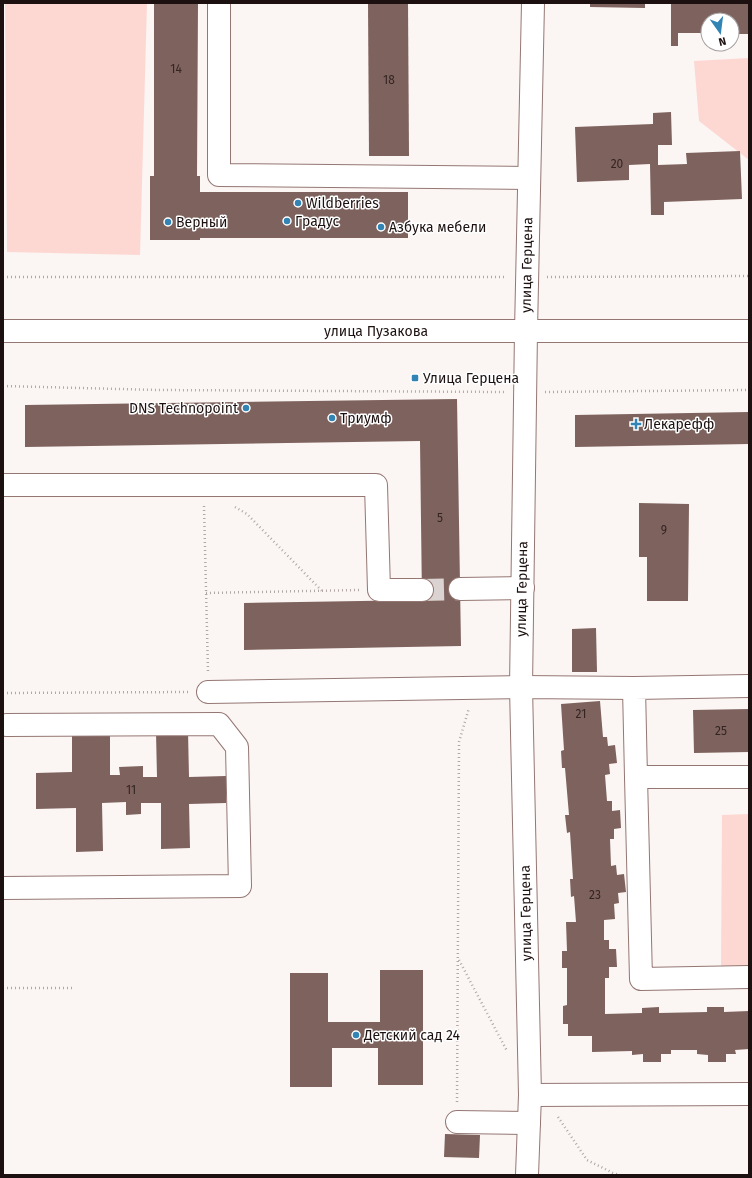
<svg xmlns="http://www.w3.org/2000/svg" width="752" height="1178" viewBox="0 0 752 1178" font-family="'Fira Sans',sans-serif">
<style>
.green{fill:#fdd8d2}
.building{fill:#7e625d}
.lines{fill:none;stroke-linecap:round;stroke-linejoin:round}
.minor-tunnel{stroke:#dad3d1;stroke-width:22;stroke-dasharray:22 11;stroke-linecap:butt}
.minor-casing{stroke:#947773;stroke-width:24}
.path{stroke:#b0a8a6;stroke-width:2.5;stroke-dasharray:1 3;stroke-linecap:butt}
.minor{stroke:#fff;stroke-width:22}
.poi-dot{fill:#3284b4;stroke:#fff;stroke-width:1.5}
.labels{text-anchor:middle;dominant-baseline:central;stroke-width:3;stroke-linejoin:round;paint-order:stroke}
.number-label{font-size:12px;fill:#342523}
.poi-label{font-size:14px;fill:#1c1110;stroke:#fff;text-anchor:start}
.street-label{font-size:14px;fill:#1c1110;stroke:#fff}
</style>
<rect width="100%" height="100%" fill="#fbf5f3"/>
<g class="green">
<polygon points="5,3 147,3 140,255 7,252"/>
<polygon points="749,58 749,160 699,121 694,61"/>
<polygon points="749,814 749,967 721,968 722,815"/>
</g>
<g class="building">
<polygon points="154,3 198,3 197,176 200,176 200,192 408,192 408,238 200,238 200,240 150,240 150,176 154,176"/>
<polygon points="368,3 408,3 409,156 369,156"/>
<polygon points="590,3 645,3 645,8 590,7"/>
<polygon points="671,3 749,3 749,34 732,34 732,20 708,20 708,33 678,33 678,46 671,46"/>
<polygon points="671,112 672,145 658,145 658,165 687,164 686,153 740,151 742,199 664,202 664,215 651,215 650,164 629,165 629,180 577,182 575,127 653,124 653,113"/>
<polygon points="457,399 461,646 244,650 244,603 422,600 420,441 25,447 25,405"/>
<polygon points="749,412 749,444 575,447 575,415"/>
<polygon points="639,503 689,504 688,601 647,601 647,557 639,557"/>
<polygon points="596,628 597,672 572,672 572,629"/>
<polygon points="600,701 603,737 607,737 608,746 615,745 617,763 609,764 610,774 605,775 607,801 612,801 612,811 620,810 621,828 614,829 614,839 610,839 611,866 616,865 617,875 624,874 626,892 618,893 619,903 614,904 615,919 604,920 604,940 609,940 609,949 616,949 617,967 609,967 609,978 605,978 605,1014 642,1013 642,1008 659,1007 659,1013 707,1012 707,1007 724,1007 724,1012 749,1011 749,1049 735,1050 736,1054 726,1054 726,1062 708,1062 708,1055 697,1054 697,1050 671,1050 671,1054 661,1054 661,1062 643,1062 643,1054 632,1055 632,1051 592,1052 592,1036 568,1036 568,1024 563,1024 563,1006 567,1005 567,968 562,968 562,951 567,951 566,922 576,922 574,896 571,897 570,879 573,879 570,832 567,833 565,815 569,815 565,768 562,768 561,751 564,750 561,704"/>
<polygon points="749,709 749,752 694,753 693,710"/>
<polygon points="72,728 110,728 110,775 120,775 119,767 143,766 143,777 157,777 156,732 188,731 189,777 226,776 226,803 189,804 190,848 161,849 161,803 141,803 141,814 126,815 126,802 102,803 103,851 76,852 76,808 36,809 36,773 72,772"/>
<polygon points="380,970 423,970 423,1085 378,1085 378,1048 332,1048 332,1087 290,1087 290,973 328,973 328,1022 380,1022"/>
<polygon points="445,1134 480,1135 479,1158 444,1157"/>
</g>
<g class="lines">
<polyline class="minor-tunnel" points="422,590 460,589"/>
<g class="minor-casing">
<g id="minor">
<polyline points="219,3 219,175 529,178"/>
<polyline points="3,331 749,331"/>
<polyline points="3,485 376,485 379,590 422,590"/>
<polyline points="460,589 523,588"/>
<polyline points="749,686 634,688 636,777 749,777"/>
<polyline points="208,692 521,687 634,688"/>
<polyline points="636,777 641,979 749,977"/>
<polyline points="3,888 240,886 237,747 219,724 6,725"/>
<polyline points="530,1095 749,1094"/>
<polyline points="457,1122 529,1123"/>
<polyline points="527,1175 530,1095 521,687 526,331 533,3"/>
</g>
</g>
<g class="path">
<polyline points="3,277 506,277"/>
<polyline points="547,277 749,276"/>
<polyline points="3,386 158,390 504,392"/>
<polyline points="545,392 749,390"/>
<polyline points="204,506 208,671"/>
<polyline points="235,507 247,514 322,591"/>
<polyline points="206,593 359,590"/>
<polyline points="3,693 188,692"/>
<polyline points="459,960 507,1051"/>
<polyline points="3,988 75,988"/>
<polyline points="457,1102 459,742 469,708"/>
<polyline points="558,1117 587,1160 613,1173 620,1175"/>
</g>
<use href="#minor" class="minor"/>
</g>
<g class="poi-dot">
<circle cx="298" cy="203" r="4"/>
<circle cx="287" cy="221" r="4"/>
<circle cx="168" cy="222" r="4"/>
<circle cx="381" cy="227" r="4"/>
<rect x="411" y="374" width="8" height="8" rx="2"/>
<circle cx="246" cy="408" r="4"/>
<circle cx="332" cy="418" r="4"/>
<path d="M634 418h4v4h4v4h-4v4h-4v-4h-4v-4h4z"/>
<circle cx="356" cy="1035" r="4"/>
</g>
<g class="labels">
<g class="number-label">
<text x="176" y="69">14</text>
<text x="389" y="80">18</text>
<text x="617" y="164">20</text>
<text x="440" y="518">5</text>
<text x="664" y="530">9</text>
<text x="581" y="714">21</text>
<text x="721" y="731">25</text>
<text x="131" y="790">11</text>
<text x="595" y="895">23</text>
</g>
<g class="poi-label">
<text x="306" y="203">Wildberries</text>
<text x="295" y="221">Градус</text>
<text x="176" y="222">Верный</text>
<text x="389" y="227">Азбука мебели</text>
<text x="423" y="378">Улица Герцена</text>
<text x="238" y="408" text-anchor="end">DNS Technopoint</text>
<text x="340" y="418">Триумф</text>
<text x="644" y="424">Лекарефф</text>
<text x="364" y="1035">Детский сад 24</text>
</g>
<g class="street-label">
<text transform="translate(527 265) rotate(-89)">улица Герцена</text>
<text x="376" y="331">улица Пузакова</text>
<text transform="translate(522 589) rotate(-89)">улица Герцена</text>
<text transform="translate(526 913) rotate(-91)">улица Герцена</text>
</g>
</g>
<rect width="752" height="1178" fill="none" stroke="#1c1110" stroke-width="8"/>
<g transform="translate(720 32) rotate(166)"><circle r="19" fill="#ffffff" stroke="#a4a09f"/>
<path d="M0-3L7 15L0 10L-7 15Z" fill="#3284b4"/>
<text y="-6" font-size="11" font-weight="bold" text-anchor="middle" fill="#1c1110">N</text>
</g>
</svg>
